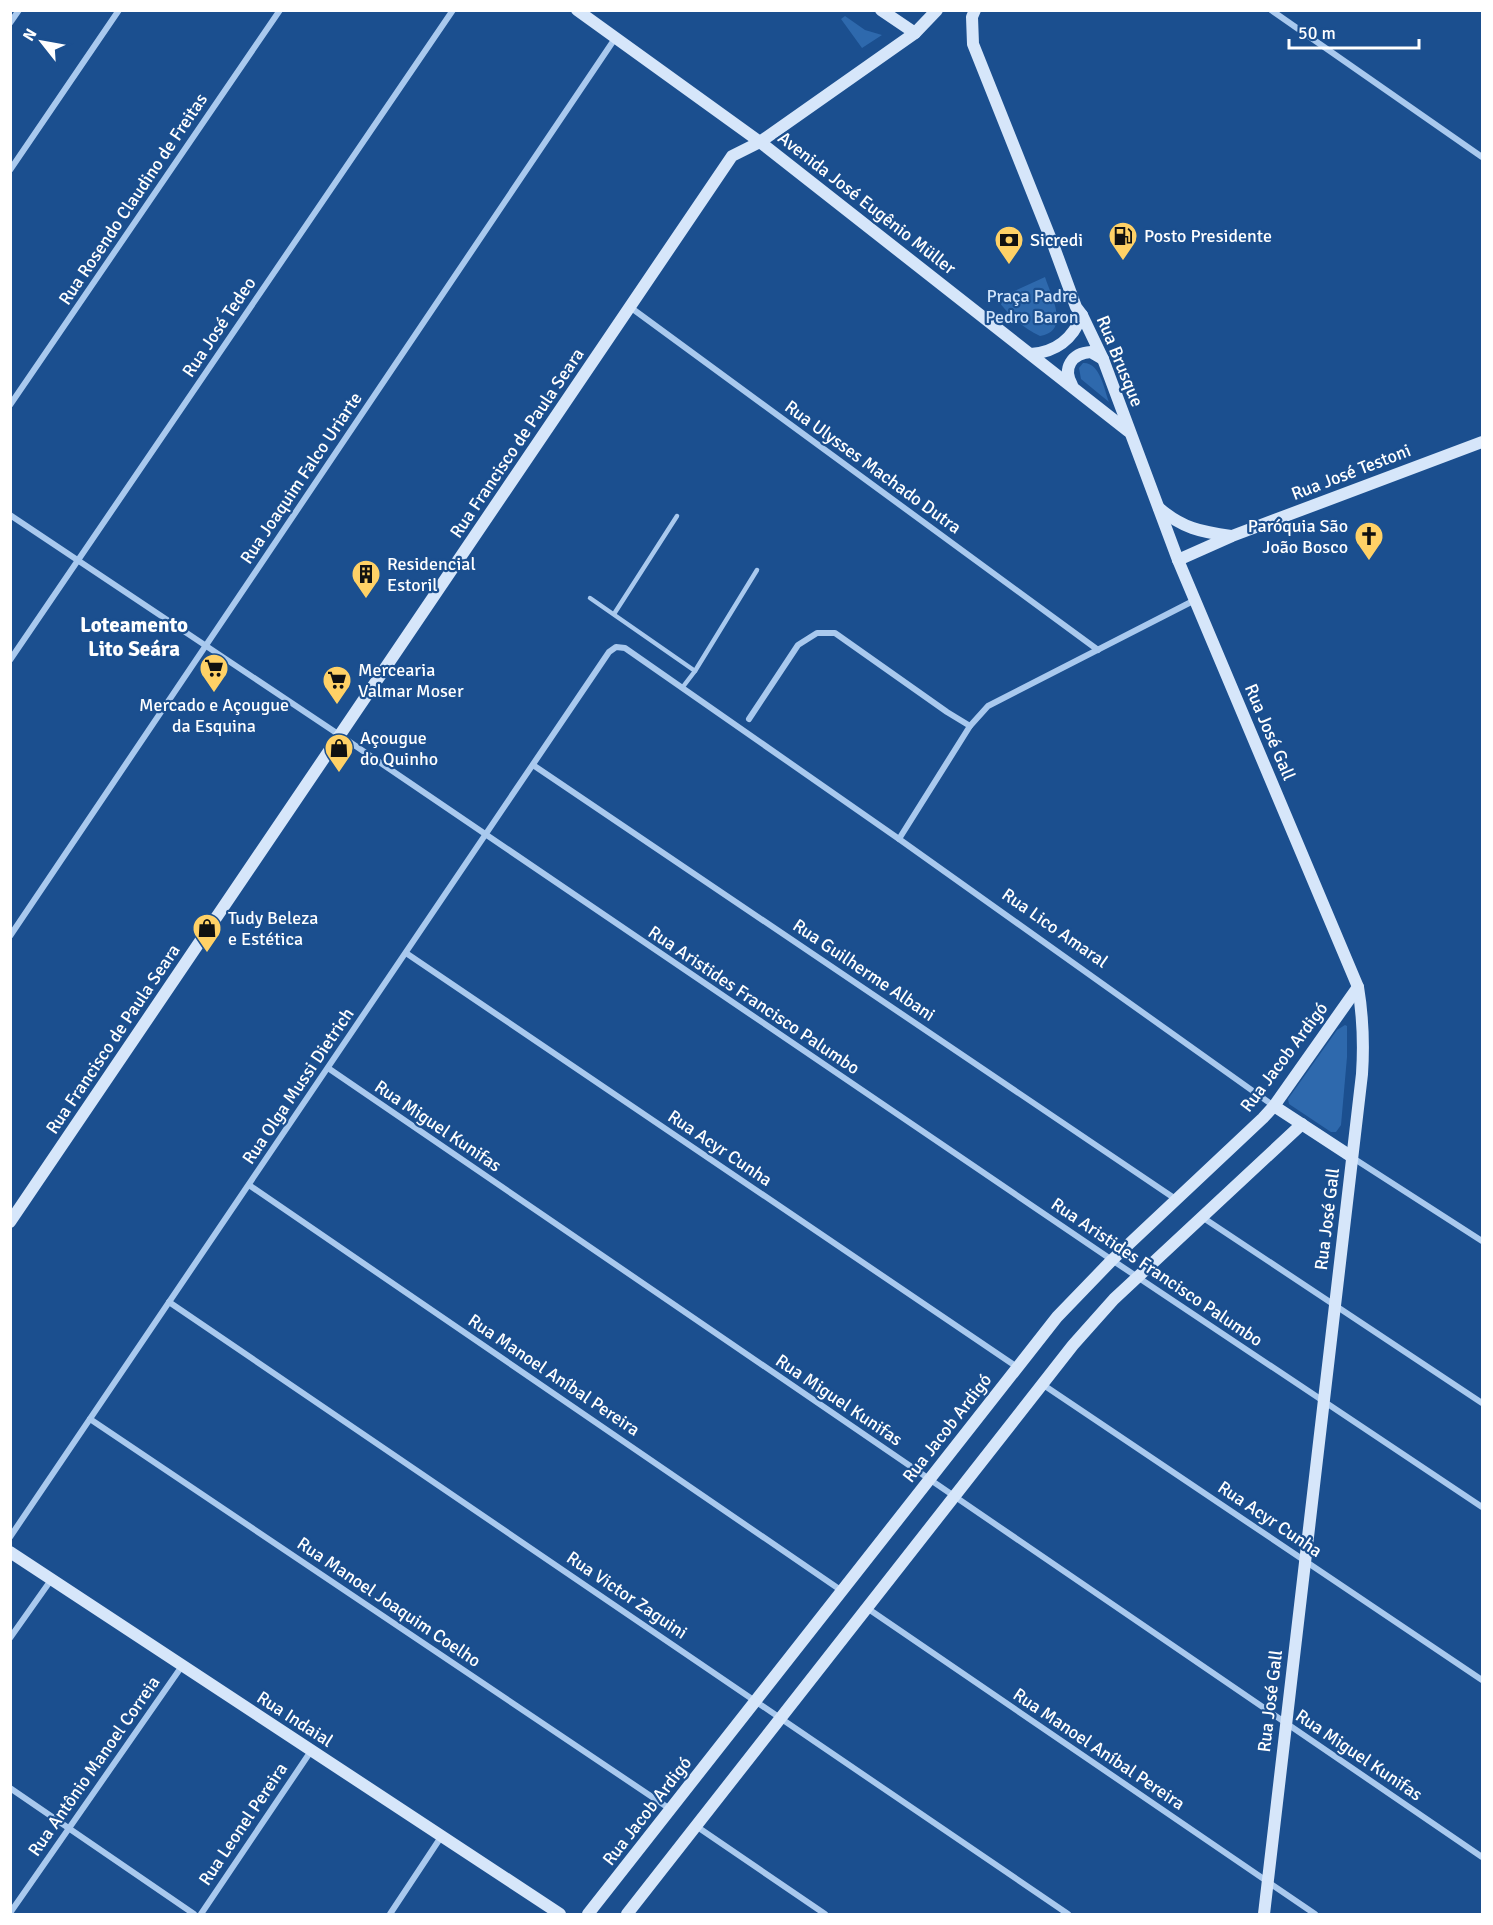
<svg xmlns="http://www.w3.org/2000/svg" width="1493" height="1925" viewBox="0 0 1493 1925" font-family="Signika,sans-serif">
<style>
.green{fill:#2e69ad}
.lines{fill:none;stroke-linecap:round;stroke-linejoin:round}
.lane{stroke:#a9c9ee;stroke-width:4.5}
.street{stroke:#a9c9ee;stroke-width:6}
.secondary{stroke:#d6e6fa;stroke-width:12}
.labels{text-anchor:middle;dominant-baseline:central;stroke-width:4.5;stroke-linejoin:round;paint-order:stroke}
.street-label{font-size:18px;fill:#fff;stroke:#1b4f8f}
.poi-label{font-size:18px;fill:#fff;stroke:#1b4f8f;text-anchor:start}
.park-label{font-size:18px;fill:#cfe3fa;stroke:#1b4f8f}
.quarter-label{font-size:21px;font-weight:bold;fill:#fff;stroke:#1b4f8f}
</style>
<rect width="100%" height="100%" fill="#1b4f8f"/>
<g class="green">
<polygon points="845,16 865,30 882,35 862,48 841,19"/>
<path d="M1045,277C1051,296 1071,331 1040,336C1023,328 1008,315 997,299Z"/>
<path d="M1083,363C1100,362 1104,389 1109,402L1081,379L1079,368Z"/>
<polygon points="1345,1025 1347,1026 1347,1057 1341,1125 1336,1132 1331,1132 1289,1104 1288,1099 1337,1030"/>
</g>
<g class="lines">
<g class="lane">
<polyline points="590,598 695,671"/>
<polyline points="614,614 677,516"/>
<polyline points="682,688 695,671 757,570"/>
</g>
<g class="street">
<polyline points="1271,10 1482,157"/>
<polyline points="10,23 19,10"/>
<polyline points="10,170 119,10"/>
<polyline points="630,307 1098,650"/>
<polyline points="10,405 280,10"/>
<polyline points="10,515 341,736 1112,1260 1482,1507"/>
<polyline points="10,660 453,10"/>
<polyline points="749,719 798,645 817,633 835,633 947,712 970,726"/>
<polyline points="533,765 1177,1200"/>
<polyline points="899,839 970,726 988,706 1195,600"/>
<polyline points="10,936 616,37"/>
<polyline points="406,953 1017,1367"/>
<polyline points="328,1068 1482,1857"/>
<polyline points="1353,1158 1482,1241"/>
<polyline points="249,1185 842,1591"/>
<polyline points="1202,1217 1482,1403"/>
<polyline points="169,1302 1068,1914"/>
<polyline points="1042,1384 1482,1680"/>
<polyline points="90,1419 670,1809"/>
<polyline points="10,1537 609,652 616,647 625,648 899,839 1274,1106"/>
<polyline points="867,1608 1315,1914"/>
<polyline points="10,1638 51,1580"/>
<polyline points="10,1788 194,1914"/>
<polyline points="696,1826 825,1914"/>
<polyline points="10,1913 182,1666"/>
<polyline points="201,1914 311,1751"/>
<polyline points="390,1914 441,1837"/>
</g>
<g class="secondary">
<polyline points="577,10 760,142 1128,431"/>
<polyline points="881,10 915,33"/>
<path d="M975,10L972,17L973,44L1054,247L1076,307L1082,315L1103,359L1178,560L1358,987C1363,1017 1364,1044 1362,1074L1264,1914"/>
<path d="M1031,354C1056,352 1073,339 1082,315"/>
<path d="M1072,385C1062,368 1072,353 1091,352L1103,359"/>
<path d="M1159,508C1182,528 1201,532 1231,536"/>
<polyline points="1178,560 1232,536 1482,442"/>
<polyline points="1274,1106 1352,1157"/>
<polyline points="10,1222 732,156 760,142 915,33 937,10"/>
<polyline points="10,1552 560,1914"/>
<polyline points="588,1914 1057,1317 1112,1260 1263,1118 1274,1106 1358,987"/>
<polyline points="627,1914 1073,1345 1114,1299 1302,1124"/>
</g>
</g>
<defs>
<g id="fuel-pin" transform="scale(1.5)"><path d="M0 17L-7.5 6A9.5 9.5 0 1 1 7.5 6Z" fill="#ffd166" stroke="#1b4f8f"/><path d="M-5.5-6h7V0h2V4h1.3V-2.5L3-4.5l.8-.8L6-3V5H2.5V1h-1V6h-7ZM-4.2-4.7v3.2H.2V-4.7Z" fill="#111"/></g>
<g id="bank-pin" transform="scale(1.5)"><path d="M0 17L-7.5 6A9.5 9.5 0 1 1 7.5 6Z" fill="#ffd166" stroke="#1b4f8f"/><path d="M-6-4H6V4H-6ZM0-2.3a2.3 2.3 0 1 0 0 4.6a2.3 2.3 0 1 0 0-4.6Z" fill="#111"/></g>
<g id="church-pin" transform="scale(1.5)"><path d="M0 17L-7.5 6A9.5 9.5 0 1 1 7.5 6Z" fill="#ffd166" stroke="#1b4f8f"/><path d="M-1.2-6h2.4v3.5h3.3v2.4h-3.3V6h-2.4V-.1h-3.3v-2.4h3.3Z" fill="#111"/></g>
<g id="building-pin" transform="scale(1.5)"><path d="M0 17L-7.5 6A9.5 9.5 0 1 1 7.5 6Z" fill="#ffd166" stroke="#1b4f8f"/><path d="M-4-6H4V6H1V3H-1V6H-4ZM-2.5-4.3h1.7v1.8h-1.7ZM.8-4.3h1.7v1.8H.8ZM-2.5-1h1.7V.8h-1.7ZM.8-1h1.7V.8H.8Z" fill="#111"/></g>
<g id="supermarket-pin" transform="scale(1.5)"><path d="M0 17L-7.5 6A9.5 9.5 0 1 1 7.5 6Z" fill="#ffd166" stroke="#1b4f8f"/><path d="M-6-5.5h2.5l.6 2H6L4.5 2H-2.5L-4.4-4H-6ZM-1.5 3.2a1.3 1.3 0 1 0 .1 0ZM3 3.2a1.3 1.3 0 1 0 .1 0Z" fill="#111"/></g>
<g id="shop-pin" transform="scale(1.5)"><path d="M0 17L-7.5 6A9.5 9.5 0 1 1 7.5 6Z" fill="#ffd166" stroke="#1b4f8f"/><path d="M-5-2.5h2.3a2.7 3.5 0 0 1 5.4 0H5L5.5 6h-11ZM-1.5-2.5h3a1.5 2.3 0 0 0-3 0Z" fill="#111"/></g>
</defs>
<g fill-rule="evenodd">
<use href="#fuel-pin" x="1123" y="236"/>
<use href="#bank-pin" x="1009" y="240"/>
<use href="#church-pin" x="1369" y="536"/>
<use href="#building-pin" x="366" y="574"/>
<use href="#supermarket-pin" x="214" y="668"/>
<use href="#supermarket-pin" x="337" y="680"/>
<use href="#shop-pin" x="339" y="748"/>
<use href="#shop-pin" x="207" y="928"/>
</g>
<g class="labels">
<g class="street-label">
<text transform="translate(133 199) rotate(-56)">Rua Rosendo Claudino de Freitas</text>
<text transform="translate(867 203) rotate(38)">Avenida José Eugênio Müller</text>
<text transform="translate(219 327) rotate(-56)">Rua José Tedeo</text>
<text transform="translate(1120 361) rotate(68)">Rua Brusque</text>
<text transform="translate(517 443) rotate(-56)">Rua Francisco de Paula Seara</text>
<text transform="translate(873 467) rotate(36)">Rua Ulysses Machado Dutra</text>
<text transform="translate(1351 472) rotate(-21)">Rua José Testoni</text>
<text transform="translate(301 478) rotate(-56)">Rua Joaquim Falco Uriarte</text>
<text transform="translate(1270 732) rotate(67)">Rua José Gall</text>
<text transform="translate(1055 928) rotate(35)">Rua Lico Amaral</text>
<text transform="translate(864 970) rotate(34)">Rua Guilherme Albani</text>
<text transform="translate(754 1000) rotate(34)">Rua Aristides Francisco Palumbo</text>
<text transform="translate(113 1039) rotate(-56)">Rua Francisco de Paula Seara</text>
<text transform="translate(1284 1057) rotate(-53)">Rua Jacob Ardigó</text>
<text transform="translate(298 1086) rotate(-56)">Rua Olga Mussi Dietrich</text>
<text transform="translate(438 1126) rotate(34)">Rua Miguel Kunifas</text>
<text transform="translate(720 1148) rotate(34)">Rua Acyr Cunha</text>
<text transform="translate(1327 1219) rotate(-83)">Rua José Gall</text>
<text transform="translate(1157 1272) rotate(34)">Rua Aristides Francisco Palumbo</text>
<text transform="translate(554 1375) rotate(34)">Rua Manoel Aníbal Pereira</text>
<text transform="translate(839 1400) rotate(34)">Rua Miguel Kunifas</text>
<text transform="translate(947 1428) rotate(-52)">Rua Jacob Ardigó</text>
<text transform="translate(1270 1519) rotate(34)">Rua Acyr Cunha</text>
<text transform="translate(627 1595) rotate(34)">Rua Victor Zaguini</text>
<text transform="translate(389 1602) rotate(34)">Rua Manoel Joaquim Coelho</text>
<text transform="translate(1270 1701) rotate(-83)">Rua José Gall</text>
<text transform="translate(295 1719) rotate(33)">Rua Indaial</text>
<text transform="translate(1099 1749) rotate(34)">Rua Manoel Aníbal Pereira</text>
<text transform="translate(1359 1755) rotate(34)">Rua Miguel Kunifas</text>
<text transform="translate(94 1766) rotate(-55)">Rua Antônio Manoel Correia</text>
<text transform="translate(647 1811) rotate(-52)">Rua Jacob Ardigó</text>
<text transform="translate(243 1824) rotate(-56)">Rua Leonel Pereira</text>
</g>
<g class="poi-label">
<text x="1144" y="236">Posto Presidente</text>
<text x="1030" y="240">Sicredi</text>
<text x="1348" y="526" text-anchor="end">Paróquia São<tspan x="1348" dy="21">João Bosco</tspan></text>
<text x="387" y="564">Residencial<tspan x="387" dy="21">Estoril</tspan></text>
<text x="358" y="670">Mercearia<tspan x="358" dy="21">Valmar Moser</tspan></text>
<text x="214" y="705" text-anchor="middle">Mercado e Açougue<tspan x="214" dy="21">da Esquina</tspan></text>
<text x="360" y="738">Açougue<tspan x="360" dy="21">do Quinho</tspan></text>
<text x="228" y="918">Tudy Beleza<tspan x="228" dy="21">e Estética</tspan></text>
</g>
<g class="park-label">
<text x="1032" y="296">Praça Padre<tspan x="1032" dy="21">Pedro Baron</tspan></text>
</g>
<g class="quarter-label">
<text x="134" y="625">Loteamento<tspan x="134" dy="24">Lito Seára</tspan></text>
</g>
</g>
<rect width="1493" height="1925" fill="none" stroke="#ffffff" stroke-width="24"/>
<g transform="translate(42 42) rotate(301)" stroke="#1b4f8f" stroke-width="4.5" paint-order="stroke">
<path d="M0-4.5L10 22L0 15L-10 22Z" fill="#ffffff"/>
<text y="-9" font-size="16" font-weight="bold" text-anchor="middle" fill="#ffffff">N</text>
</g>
<path d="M1289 39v9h130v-9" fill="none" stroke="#ffffff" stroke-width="3"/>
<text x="1298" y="39" font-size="18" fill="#ffffff" stroke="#1b4f8f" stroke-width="4.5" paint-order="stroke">50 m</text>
</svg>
